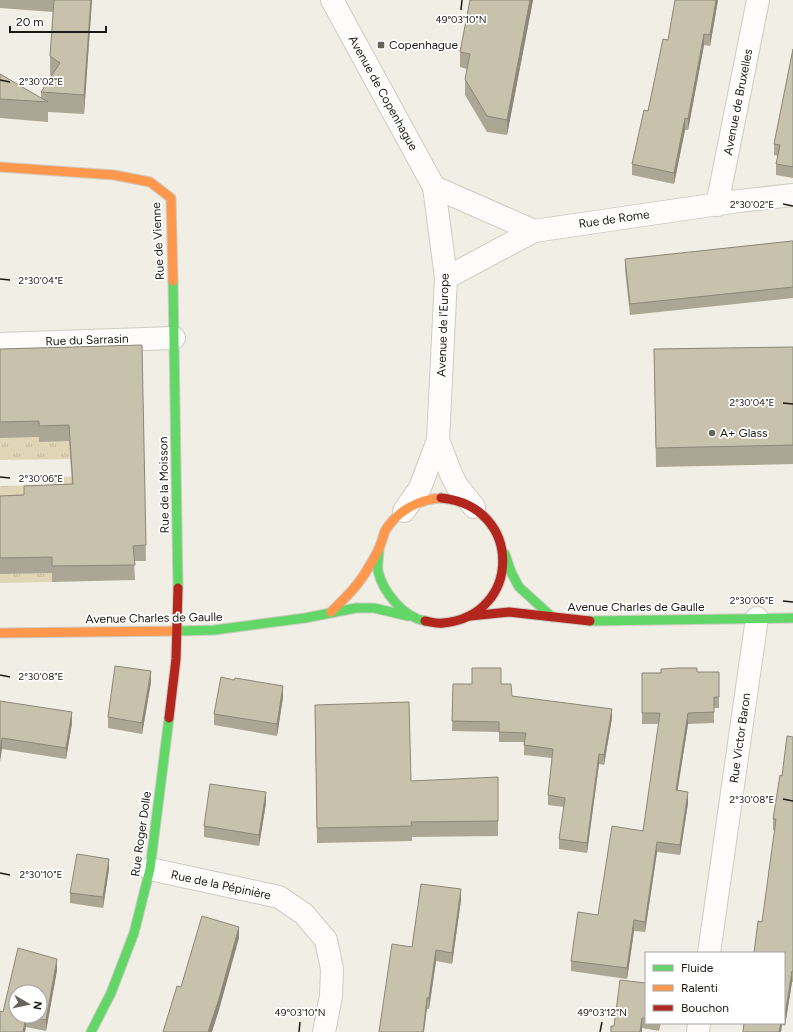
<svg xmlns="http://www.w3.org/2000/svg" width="793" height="1032" viewBox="0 0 793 1032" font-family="Figtree,sans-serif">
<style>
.grass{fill:url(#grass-tufts)}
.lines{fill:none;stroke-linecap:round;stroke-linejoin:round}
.street-casing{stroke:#cdcbc3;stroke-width:24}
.fast-casing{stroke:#cdcbc3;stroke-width:11}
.slow-casing{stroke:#cdcbc3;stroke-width:11}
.jam-casing{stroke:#cdcbc3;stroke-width:11}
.street{stroke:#fdfcfb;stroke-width:22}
.fast{stroke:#63d668;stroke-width:9}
.slow{stroke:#ff974d;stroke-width:9}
.jam{stroke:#b3261e;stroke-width:9}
.wall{fill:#aca694}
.shaded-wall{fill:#8c8778}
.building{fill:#c8c1ac;stroke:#8c8778;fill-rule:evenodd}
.ticks{fill:none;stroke:#1b1913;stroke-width:1.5}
.poi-dot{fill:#66645c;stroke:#fff;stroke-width:1.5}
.labels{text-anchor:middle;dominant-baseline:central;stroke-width:3.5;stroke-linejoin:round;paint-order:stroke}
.poi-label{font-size:12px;fill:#1b1913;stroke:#fff;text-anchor:start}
.street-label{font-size:12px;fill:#1b1913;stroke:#fff}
.ticks-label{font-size:10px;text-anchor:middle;fill:#1b1913;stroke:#fff;stroke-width:3.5;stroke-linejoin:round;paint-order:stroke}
</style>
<defs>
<pattern id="grass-tufts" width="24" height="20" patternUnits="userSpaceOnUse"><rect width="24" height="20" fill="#e0d5b5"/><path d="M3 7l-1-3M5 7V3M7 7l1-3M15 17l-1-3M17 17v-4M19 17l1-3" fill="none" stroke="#c0b69b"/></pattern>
</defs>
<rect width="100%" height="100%" fill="#f1eee5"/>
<g class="grass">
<polygon points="5,431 69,441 83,459 0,460 0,438 5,437"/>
<polygon points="129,476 26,573 52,573 52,582 0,583 0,486 53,485 53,477"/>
</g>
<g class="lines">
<g class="street-casing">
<g id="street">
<polyline points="332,0 434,187 446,278 438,440 420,488 404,511"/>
<polyline points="434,187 534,231"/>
<polyline points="717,205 758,0"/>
<polyline points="446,278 534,231 739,201 793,195"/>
<polyline points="0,344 174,338"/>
<polyline points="438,440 451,474 457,486 474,507"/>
<polyline points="150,869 279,897 304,914 326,940 332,969 331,996 324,1032"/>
<polyline points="709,953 757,618"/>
<polyline points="698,1032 699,1023"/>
</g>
</g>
<g class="fast-casing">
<g id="fast">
<polyline points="173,281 178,588"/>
<path d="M379,549C379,556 377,564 378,571C383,592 403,617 425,621"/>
<polyline points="505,554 511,572 519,587 552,617"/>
<polyline points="590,621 793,618"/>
<polyline points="178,631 214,630 305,618 356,608 374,608 408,616"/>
<polyline points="91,1032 111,993 134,933 150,869 169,718"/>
</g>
</g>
<g class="slow-casing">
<g id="slow">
<polyline points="0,167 114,175 150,182 171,198 173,281"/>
<path d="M331,612C344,599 358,586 367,570C372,562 377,554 380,546C382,541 383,536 385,531C397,511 419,499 441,498"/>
<polyline points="0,633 178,631"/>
</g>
</g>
<g class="jam-casing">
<g id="jam">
<polyline points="470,616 509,612 590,621"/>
<path d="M425,621C431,622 437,624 443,623C522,616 524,506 441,498"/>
<polyline points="169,718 176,659 178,588"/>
</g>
</g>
<use href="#street" class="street"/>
<use href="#fast" class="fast"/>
<use href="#slow" class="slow"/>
<use href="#jam" class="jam"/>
</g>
<g class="wall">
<polygon points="0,0 92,0 84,114 48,112 48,122 0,118 0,74 41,98 41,92 51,76 50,75 50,56 53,12 0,8"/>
<polygon points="470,0 533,0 507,135 487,132 465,95 465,79 467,69 460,67 460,52"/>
<polygon points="675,0 718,0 710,46 704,45 688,130 685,130 674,184 632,175 632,164 668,40"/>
<polygon points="793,49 793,178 776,175 776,164 778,156 774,155 774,144"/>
<polygon points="793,241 793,298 630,315 625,270 625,259"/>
<polygon points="142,345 146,561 134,561 135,580 52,582 52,573 0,574 0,496 24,495 72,484 69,441 39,442 39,437 0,438 0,349"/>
<polygon points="793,347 793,464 656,467 654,349"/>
<polygon points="719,672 719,708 714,708 714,723 688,724 677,791 688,803 680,855 657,852 645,932 634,931 627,979 571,971 571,961 598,915 643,831 659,724 642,724 642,673"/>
<polygon points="234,680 283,697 277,736 214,725 214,714"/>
<polygon points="151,682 142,734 108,728 108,717"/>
<polygon points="453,684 501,684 512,696 612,718 604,765 599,764 587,853 559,849 559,839 564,807 548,805 548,795 552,758 524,755 524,742 499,742 499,732 452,731"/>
<polygon points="0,701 72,723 66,759 2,749"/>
<polygon points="315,705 411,781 498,777 498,836 412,837 412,841 317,843"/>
<polygon points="793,737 793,982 792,982 785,1026 782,1025 781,1032 743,1032 744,1023 784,1023 784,953 762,922 775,830 773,830 773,819 782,776"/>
<polygon points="266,803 259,846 204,837 204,826"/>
<polygon points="109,869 103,908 70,903 70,893"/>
<polygon points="461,900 452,964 436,961 429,1009 427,1009 412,947"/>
<polygon points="57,970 46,1031 26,1027 3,1012"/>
<polygon points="646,983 646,1023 661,1023 659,1031 642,1028 642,1032 611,1032 614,1026"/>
</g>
<g class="shaded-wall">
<polygon points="91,0 92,0 84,114 84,95"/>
<polygon points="530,0 533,0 507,135 507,120"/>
<polygon points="716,0 718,0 710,46 710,35"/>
<polygon points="704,34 704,45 688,130 688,119"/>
<polygon points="685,118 685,130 674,184 674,173"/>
<polygon points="151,671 151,682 142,734 142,723"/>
<polygon points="283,686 283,697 277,736 277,724"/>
<polygon points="612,709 612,718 604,765 604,755"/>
<polygon points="72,712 72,723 66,759 66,748"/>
<polygon points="688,713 688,724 676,801 676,790"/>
<polygon points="2,738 2,749 0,762 0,751"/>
<polygon points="599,754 599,764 587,853 587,843"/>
<polygon points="266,792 266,803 259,846 259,835"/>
<polygon points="688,792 688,803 680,855 680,845"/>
<polygon points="657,842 657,852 645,932 645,922"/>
<polygon points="109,859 109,869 103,908 103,897"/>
<polygon points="461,889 461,900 452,964 452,953"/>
<polygon points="634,920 634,931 627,979 627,968"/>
<polygon points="239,927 239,938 219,1010 212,1032 208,1032"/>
<polygon points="436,950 436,961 429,1009 429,998"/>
<polygon points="57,959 57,970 46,1031 46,1020"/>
<polygon points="792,971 792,982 785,1026 785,1015"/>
<polygon points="427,998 427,1009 424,1032 423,1032"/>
<polygon points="26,1016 26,1027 25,1032 23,1032"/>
<polygon points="642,1018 642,1032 640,1032"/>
<polygon points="781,1023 782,1023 781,1032 779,1032"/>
</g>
<g class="building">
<polygon points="54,0 91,0 84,95 41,92 60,63 50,56"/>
<polygon points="470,0 530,0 507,120 487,116 465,79 470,54 460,52"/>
<polygon points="675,0 716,0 710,35 704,34 688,119 685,118 674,173 632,164 644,110 648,111 663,39 668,40"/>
<polygon points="793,49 793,167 776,164 780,145 774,144"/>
<polygon points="0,74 48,102 0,99"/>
<polygon points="792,241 793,241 793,287 630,304 625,259"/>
<polygon points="142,345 146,545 133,546 135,565 52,566 52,557 0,558 0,496 24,495 24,486 73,484 69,425 39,426 39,421 0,422 0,349"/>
<polygon points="793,347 793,445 656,448 654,349"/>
<polygon points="115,666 151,671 142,723 108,717"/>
<polygon points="472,668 501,668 501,684 511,684 512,696 612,709 604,755 599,754 587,843 559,839 565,798 548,795 553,749 524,745 526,733 499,732 499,722 452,721 453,684 472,684"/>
<polygon points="679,668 697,668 697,672 719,672 719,697 714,697 714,712 688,713 676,790 688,792 680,845 657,842 645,922 634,920 627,968 571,961 578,912 598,915 612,826 643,831 660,713 642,713 642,673 661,673 661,669"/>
<polygon points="221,677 234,680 235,678 283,686 277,724 214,714"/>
<polygon points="0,701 72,712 66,748 2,738 0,751"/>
<polygon points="409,702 411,781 498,777 498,821 411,822 412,826 317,828 315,705"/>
<polygon points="787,736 793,737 793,971 792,971 785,1015 784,1015 784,953 754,953 758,921 762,922 776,819 773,819 780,775 782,776"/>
<polygon points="210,784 266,792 259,835 204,826"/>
<polygon points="77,854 109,859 103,897 70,893"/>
<polygon points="421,884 461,889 452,953 436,950 429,998 427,998 423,1032 379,1032 392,944 412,947"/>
<polygon points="202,916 239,927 219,999 208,1032 163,1032 177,986 181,987"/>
<path d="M18,948L57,959L46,1020L26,1016L23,1032H0V1011L3,1012ZM16,992H40V1016H16Z"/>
<polygon points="620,980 646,983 646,1018 642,1018 640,1032 611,1032 611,1026 614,1026"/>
<polygon points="744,1023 781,1023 779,1032 743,1032"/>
</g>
<path class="ticks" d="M461,10L462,0M0,80L10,82M783,204L793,206M0,279L10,280M783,403L793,404M0,477L10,478M783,601L793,602M0,675L10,677M783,799L793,801M0,873L10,875M299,1032L300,1022M600,1032L602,1022"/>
<g class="poi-dot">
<rect x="377" y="41" width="8" height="8" rx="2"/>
<circle cx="712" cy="433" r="4"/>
</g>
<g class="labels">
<g class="poi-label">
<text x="389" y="45">Copenhague</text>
<text x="720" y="433">A+ Glass</text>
</g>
<g class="street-label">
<text transform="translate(383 93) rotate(61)">Avenue de Copenhague</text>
<text transform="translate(738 102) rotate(-79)">Avenue de Bruxelles</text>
<text transform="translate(614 219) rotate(-8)">Rue de Rome</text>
<text transform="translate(158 241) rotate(-93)">Rue de Vienne</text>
<text transform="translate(443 325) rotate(-88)">Avenue de l'Europe</text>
<text transform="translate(87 340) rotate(-2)">Rue du Sarrasin</text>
<text transform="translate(164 485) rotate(-91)">Rue de la Moisson</text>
<text x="636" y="607">Avenue Charles de Gaulle</text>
<text transform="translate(154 618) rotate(-1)">Avenue Charles de Gaulle</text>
<text transform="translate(740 738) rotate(-82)">Rue Victor Baron</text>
<text transform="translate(141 834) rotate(-82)">Rue Roger Dolle</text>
<text transform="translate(221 885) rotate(12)">Rue de la Pépinière</text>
</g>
</g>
<g class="ticks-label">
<text x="461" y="23">49°03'10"N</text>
<text x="41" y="85">2°30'02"E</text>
<text x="752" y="208">2°30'02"E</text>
<text x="41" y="284">2°30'04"E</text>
<text x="752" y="406">2°30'04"E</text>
<text x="41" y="482">2°30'06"E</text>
<text x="752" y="604">2°30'06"E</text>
<text x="41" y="680">2°30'08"E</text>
<text x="752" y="803">2°30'08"E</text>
<text x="41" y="878">2°30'10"E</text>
<text x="300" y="1016">49°03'10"N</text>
<text x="602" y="1016">49°03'12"N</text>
</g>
<rect x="645" y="952" width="140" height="72" fill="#ffffff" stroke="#a4a3a1"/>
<rect x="653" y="965" width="20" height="6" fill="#63d668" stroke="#a4a3a1"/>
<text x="681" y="972" font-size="12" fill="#1b1913">Fluide</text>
<rect x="653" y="985" width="20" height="6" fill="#ff974d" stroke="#a4a3a1"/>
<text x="681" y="992" font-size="12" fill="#1b1913">Ralenti</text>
<rect x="653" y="1005" width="20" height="6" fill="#b3261e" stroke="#a4a3a1"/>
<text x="681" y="1012" font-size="12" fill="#1b1913">Bouchon</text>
<g transform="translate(28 1004) rotate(99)"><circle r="19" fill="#ffffff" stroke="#a4a3a1"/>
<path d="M0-3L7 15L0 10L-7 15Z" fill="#66645c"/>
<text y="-6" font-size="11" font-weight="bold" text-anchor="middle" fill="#1b1913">N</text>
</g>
<path d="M10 26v6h96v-6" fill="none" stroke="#1b1913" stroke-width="2"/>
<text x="16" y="26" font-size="12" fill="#1b1913" stroke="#ffffff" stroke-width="3" paint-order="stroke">20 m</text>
</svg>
